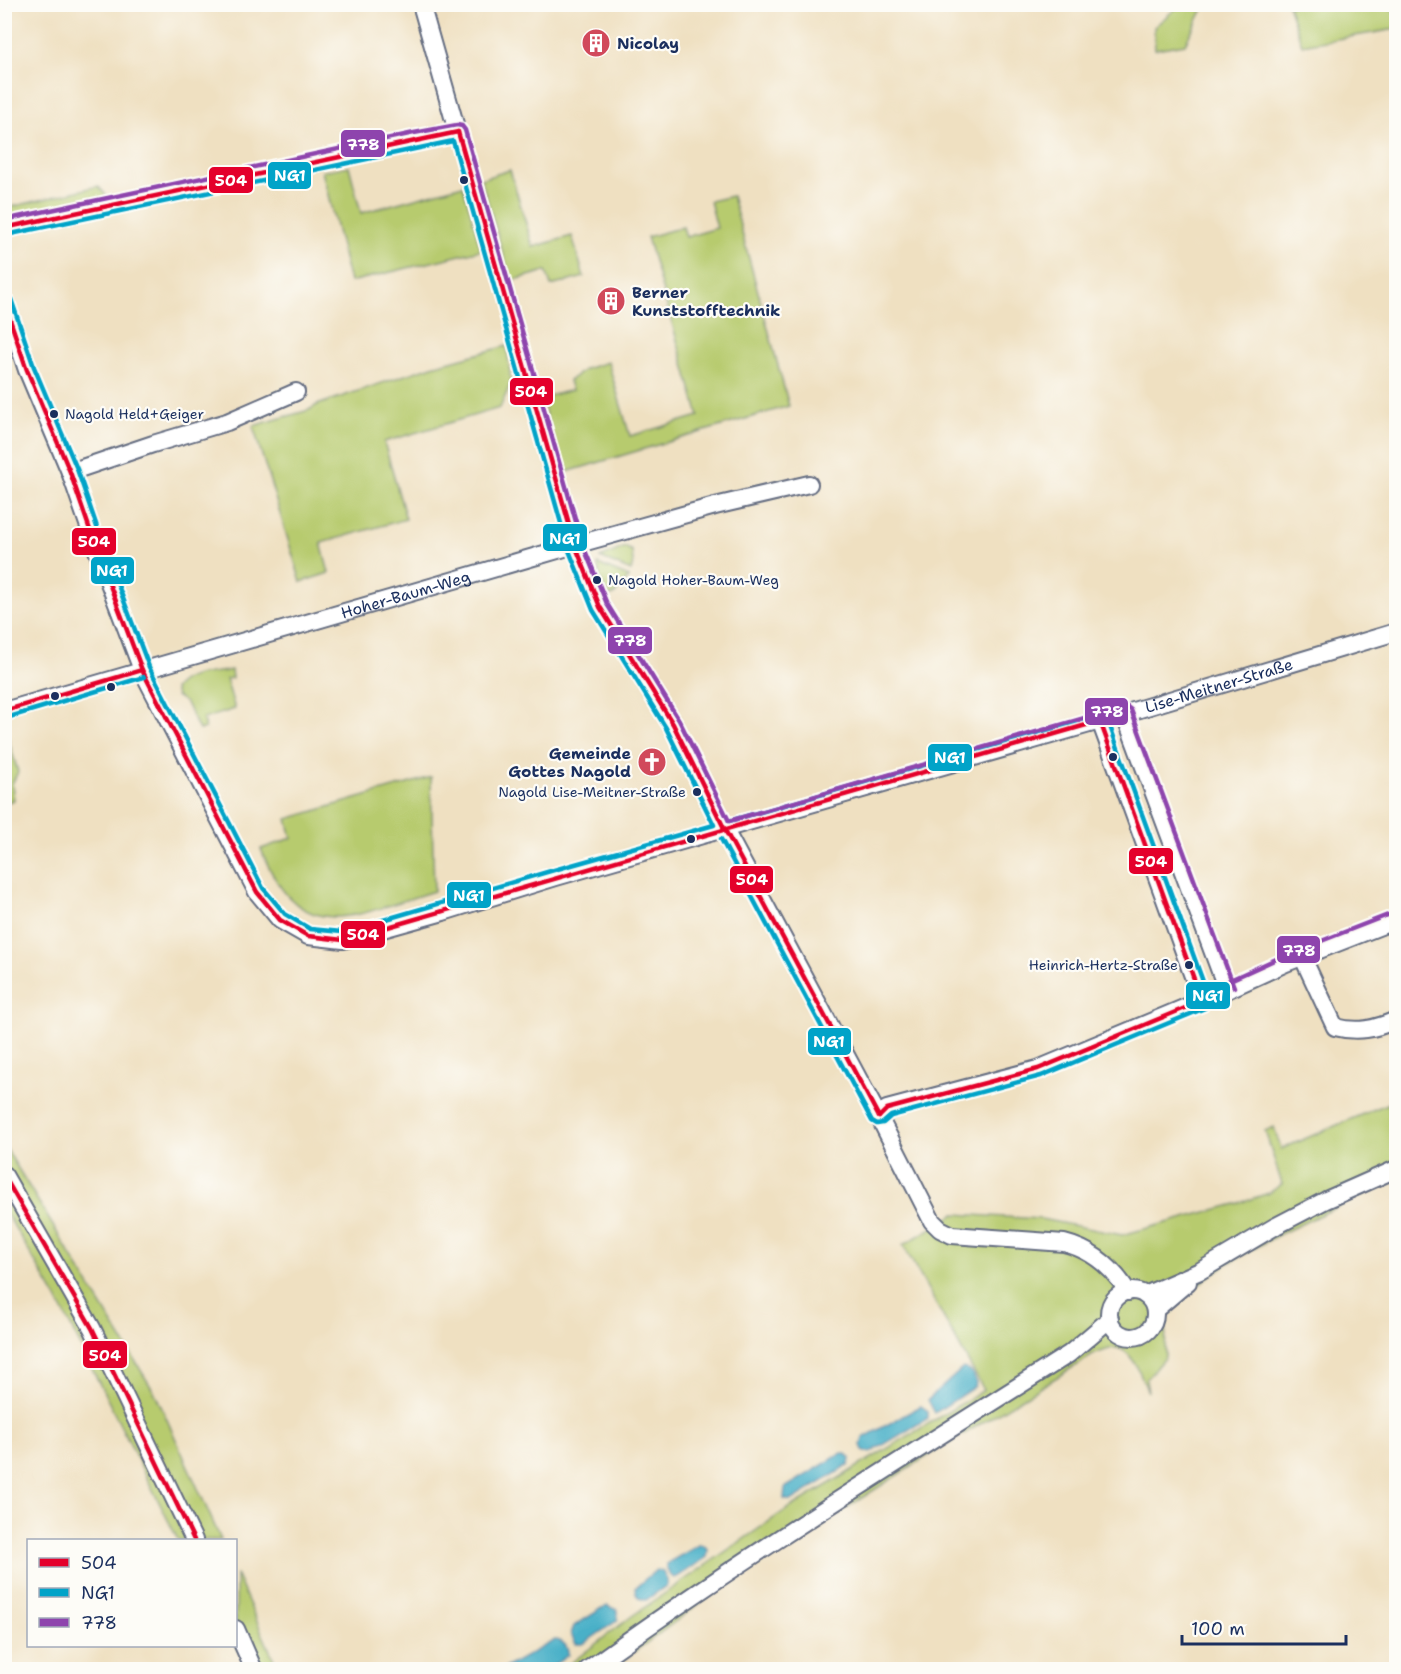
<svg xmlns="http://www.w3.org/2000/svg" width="1401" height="1674" viewBox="0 0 1401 1674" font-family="'Shantell Sans',sans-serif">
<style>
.green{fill:#b7cb6e;stroke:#697d66;stroke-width:1.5}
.water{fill:#49b0c8;stroke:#327093;stroke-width:1.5}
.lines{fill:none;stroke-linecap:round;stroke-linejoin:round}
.minor-casing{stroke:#656d81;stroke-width:20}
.minor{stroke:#fff;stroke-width:16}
.bus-1-casing{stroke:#fdfcf7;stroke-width:9}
.bus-2-casing{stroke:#fdfcf7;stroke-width:9}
.bus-3-casing{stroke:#fdfcf7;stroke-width:9}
.bus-1{stroke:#e4002b;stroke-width:4.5}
.bus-2{stroke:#01a3c8;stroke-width:4.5}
.bus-3{stroke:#8e44ad;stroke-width:4.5}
.bus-dot{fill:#1b2f5e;stroke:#fdfcf7;stroke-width:2}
.labels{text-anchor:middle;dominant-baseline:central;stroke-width:4.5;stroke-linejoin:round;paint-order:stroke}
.bus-label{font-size:14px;fill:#1b2f5e;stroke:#fdfcf7;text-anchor:start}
.poi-label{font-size:16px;font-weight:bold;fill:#1b2f5e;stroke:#fdfcf7;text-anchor:start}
.street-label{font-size:16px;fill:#1b2f5e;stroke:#fdfcf7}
.line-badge{stroke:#fdfcf7;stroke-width:2}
.badge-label{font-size:16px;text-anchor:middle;font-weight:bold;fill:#fff}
</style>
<rect width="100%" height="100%" fill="#fdfcf7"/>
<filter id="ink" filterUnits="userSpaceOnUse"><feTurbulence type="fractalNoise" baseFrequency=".0167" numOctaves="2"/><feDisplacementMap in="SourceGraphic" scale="12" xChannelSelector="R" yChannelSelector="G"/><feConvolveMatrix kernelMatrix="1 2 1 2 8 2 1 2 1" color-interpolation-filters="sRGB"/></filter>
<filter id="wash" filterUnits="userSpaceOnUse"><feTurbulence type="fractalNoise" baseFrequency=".008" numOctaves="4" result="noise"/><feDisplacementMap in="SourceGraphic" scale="24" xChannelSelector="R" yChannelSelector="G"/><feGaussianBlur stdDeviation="1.35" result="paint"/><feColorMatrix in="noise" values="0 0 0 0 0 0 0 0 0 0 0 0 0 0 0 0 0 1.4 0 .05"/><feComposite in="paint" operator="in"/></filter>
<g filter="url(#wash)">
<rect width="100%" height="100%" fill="#efe0c1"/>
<g class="green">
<polygon points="1180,5 1205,5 1185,44 1155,49 1154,27"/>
<polygon points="1288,5 1383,5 1396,12 1396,29 1302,45"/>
<polygon points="349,166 361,213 463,185 481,250 350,282 322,171"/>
<polygon points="510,170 533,247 572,236 584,277 551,286 546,271 511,281 481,179"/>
<polygon points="98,186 111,201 13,219 5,217 4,206 11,207"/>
<polygon points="732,196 789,406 563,473 541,398 572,390 569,381 585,369 608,362 630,436 699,416 647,237 683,227 686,237 717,228 710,201"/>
<polygon points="507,346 511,383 500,408 384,442 406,519 321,543 329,573 301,582 253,426 309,410 317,405 432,366"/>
<polygon points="625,547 632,551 633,563 631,571 600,558"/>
<path d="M598,564L629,577L614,595L610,596C600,587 599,576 598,564Z"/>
<path d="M231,670L232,678L226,679L235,709L203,719L205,728L199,730L186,703L176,696L174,689C189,671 209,675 231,670Z"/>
<polygon points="5,728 18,772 12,784 14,800 5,803"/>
<path d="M431,777L434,891C355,915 300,950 261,849L292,838L287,819Z"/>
<path d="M1396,1100V1179L1280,1234L1228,1263L1204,1280L1173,1306L1166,1322L1165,1357L1146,1379L1148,1392C1142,1379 1134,1351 1117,1348C1110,1347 1101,1352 1093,1355L905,1470L707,1598L611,1669L562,1670L632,1616L783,1512L984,1390L903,1245L955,1214L1041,1219L1122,1235L1236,1204L1269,1193L1282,1184L1265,1131L1274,1127L1281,1149Z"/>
<polygon points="5,1147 156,1395 221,1540 178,1540 56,1297 5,1211"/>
<polygon points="236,1574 278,1669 247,1669 236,1644"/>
</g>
<g class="water">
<path d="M963,1368C972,1370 974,1375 976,1383L974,1387L935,1413L928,1400Z"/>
<polygon points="921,1406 928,1411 928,1418 870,1453 863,1450 861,1445 863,1438"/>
<polygon points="842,1453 845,1453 850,1458 849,1465 791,1501 784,1499 785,1488"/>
<polygon points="699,1545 703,1545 708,1549 707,1557 677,1577 674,1578 669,1574 666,1565 669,1562"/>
<path d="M656,1570L662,1571L667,1580V1585L646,1600C638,1600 636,1595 635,1588Z"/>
<polygon points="607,1605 617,1610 618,1619 615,1622 583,1644 576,1644 571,1634 574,1626"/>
<path d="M555,1640C564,1641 568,1647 568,1655L548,1669H503Z"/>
</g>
</g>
<g filter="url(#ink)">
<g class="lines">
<g class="minor-casing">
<g id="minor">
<path d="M421,4L561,498L575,545L600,607L673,724L725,830L879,1117L932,1221L940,1229L952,1235L1064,1243C1092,1250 1113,1268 1128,1292"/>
<polyline points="4,228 416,140 458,132"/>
<path id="s1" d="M4,301L27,370L70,472L100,559L142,670L257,892L280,920L308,936L343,940L443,912L556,877L1100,721L1396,632"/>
<polyline points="70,472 153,444 227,422 296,392"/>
<path id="s2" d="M4,711L575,545L715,506L809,484"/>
<polyline points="1124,713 1227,990"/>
<polyline points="1100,721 1202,1001"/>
<path d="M1302,956L1335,1027C1358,1033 1375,1029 1396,1020"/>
<polyline points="879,1117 887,1109 1038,1069 1227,990 1286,963 1396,920"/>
<polyline points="4,1175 92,1328 194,1540"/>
<circle cx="1132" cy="1314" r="23"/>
<polyline points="1145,1295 1200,1271 1276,1226 1326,1200 1396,1169"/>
<polyline points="1155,1310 1188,1282"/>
<polyline points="236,1629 254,1670"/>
<path d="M587,1670C743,1557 907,1457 1069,1354L1110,1319"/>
</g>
</g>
<use href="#minor" class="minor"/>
<g class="bus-1-casing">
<g id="bus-1">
<polyline points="458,132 575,545 600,607 673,724 725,830 879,1117"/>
<polyline points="4,228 458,132"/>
<polyline points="4,302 27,370 70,472 100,559 142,670 257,892 280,920 308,936 343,940 1100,721"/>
<polyline points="4,711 142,670"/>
<polyline points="1100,721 1202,1001"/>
<polyline points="879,1117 887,1109 1038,1069 1202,1001"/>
<polyline points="4,1176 92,1328 194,1540"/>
</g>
</g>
<g class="bus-2-casing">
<g id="bus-2">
<polyline points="6,235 453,141 568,548 593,610 666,728 714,825 554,870 342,932 310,929 285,914 263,888 149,667 107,556 77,469 34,367 11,299"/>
<polyline points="6,718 144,677"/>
<polyline points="721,839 872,1121 877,1124 883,1123 891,1116 1041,1076 1205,1008 1209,1003 1209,998 1107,718 1102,714 729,821"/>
</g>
</g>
<g class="bus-3-casing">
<g id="bus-3">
<polyline points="4,220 414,133 457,125 462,126 465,130 582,543 607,604 679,720 729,821 1126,706 1131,710 1234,987"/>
<polyline points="1206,991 1283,956 1393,913"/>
</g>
</g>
<use href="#bus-1" class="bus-1"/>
<use href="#bus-2" class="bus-2"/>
<use href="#bus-3" class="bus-3"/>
</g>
</g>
<defs>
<g id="building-disc" transform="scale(1.5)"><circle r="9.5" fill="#d1495b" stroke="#fdfcf7"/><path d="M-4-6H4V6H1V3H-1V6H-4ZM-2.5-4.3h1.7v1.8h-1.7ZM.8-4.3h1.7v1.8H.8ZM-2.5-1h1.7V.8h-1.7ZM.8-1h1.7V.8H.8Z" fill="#fff"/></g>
<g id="church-disc" transform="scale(1.5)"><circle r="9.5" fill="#d1495b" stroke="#fdfcf7"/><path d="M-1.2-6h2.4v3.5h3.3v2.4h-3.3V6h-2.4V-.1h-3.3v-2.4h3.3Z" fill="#fff"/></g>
</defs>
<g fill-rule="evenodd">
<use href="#building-disc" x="596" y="43"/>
<use href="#building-disc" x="611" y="301"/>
<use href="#church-disc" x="652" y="762"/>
</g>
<g class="bus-dot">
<circle cx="464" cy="180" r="5"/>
<circle cx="54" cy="414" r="5"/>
<circle cx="597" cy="580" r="5"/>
<circle cx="111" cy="687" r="5"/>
<circle cx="55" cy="696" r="5"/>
<circle cx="1113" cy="757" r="5"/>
<circle cx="697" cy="792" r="5"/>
<circle cx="691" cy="839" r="5"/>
<circle cx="1189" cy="965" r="5"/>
</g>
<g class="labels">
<g class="bus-label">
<text x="65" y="414">Nagold Held+Geiger</text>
<text x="608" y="580">Nagold Hoher-Baum-Weg</text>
<text x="686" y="792" text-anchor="end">Nagold Lise-Meitner-Straße</text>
<text x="1178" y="965" text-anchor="end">Heinrich-Hertz-Straße</text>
</g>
<g class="poi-label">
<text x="617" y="43">Nicolay</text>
<text x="632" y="292">Berner<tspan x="632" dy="18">Kunststofftechnik</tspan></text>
<text x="631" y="753" text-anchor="end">Gemeinde<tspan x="631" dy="18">Gottes Nagold</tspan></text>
</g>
<g class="street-label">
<text stroke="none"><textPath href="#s2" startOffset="418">Hoher-Baum-Weg</textPath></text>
<text stroke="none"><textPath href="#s1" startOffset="1660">Lise-Meitner-Straße</textPath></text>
</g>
</g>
<g class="line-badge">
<rect x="340" y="129" width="46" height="29" rx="6" fill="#8e44ad"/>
<rect x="267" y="161" width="45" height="29" rx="6" fill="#01a3c8"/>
<rect x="208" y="166" width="46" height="28" rx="6" fill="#e4002b"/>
<rect x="509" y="377" width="45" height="29" rx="6" fill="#e4002b"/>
<rect x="542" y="523" width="46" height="29" rx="6" fill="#01a3c8"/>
<rect x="71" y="527" width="46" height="29" rx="6" fill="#e4002b"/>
<rect x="90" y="556" width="45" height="29" rx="6" fill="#01a3c8"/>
<rect x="607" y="626" width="46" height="29" rx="6" fill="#8e44ad"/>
<rect x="1084" y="697" width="45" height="29" rx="6" fill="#8e44ad"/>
<rect x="927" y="743" width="46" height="29" rx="6" fill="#01a3c8"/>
<rect x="1128" y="847" width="46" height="28" rx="6" fill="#e4002b"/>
<rect x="729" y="865" width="45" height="29" rx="6" fill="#e4002b"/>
<rect x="446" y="881" width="46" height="28" rx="6" fill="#01a3c8"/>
<rect x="340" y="920" width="46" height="29" rx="6" fill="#e4002b"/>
<rect x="1276" y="935" width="45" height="29" rx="6" fill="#8e44ad"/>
<rect x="1185" y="981" width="46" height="29" rx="6" fill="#01a3c8"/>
<rect x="807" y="1027" width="45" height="29" rx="6" fill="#01a3c8"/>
<rect x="82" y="1340" width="46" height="29" rx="6" fill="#e4002b"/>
</g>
<g class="badge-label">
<text x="363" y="150">778</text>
<text x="290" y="181">NG1</text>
<text x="231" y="186">504</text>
<text x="531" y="397">504</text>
<text x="565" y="544">NG1</text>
<text x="94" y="547">504</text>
<text x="112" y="576">NG1</text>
<text x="630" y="646">778</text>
<text x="1107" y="717">778</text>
<text x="950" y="763">NG1</text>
<text x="1151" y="867">504</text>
<text x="752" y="885">504</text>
<text x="469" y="901">NG1</text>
<text x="363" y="940">504</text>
<text x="1299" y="956">778</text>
<text x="1208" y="1001">NG1</text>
<text x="829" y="1047">NG1</text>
<text x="105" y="1361">504</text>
</g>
<rect width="1401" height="1674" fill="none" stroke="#fdfcf7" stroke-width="24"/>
<rect x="27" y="1539" width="210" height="108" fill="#fdfcf7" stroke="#a3aaba" stroke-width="1.5"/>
<rect x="39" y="1558" width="30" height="9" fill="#e4002b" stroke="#a3aaba" stroke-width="1.5"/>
<text x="81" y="1569" font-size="18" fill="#1b2f5e">504</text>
<rect x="39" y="1588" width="30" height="9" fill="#01a3c8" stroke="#a3aaba" stroke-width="1.5"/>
<text x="81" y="1599" font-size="18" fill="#1b2f5e">NG1</text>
<rect x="39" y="1618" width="30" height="9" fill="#8e44ad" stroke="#a3aaba" stroke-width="1.5"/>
<text x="81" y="1629" font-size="18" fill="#1b2f5e">778</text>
<path d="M1182 1635v9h164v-9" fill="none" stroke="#1b2f5e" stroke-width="3"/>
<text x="1191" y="1635" font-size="18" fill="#1b2f5e" stroke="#fdfcf7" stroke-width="4.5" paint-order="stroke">100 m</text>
</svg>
